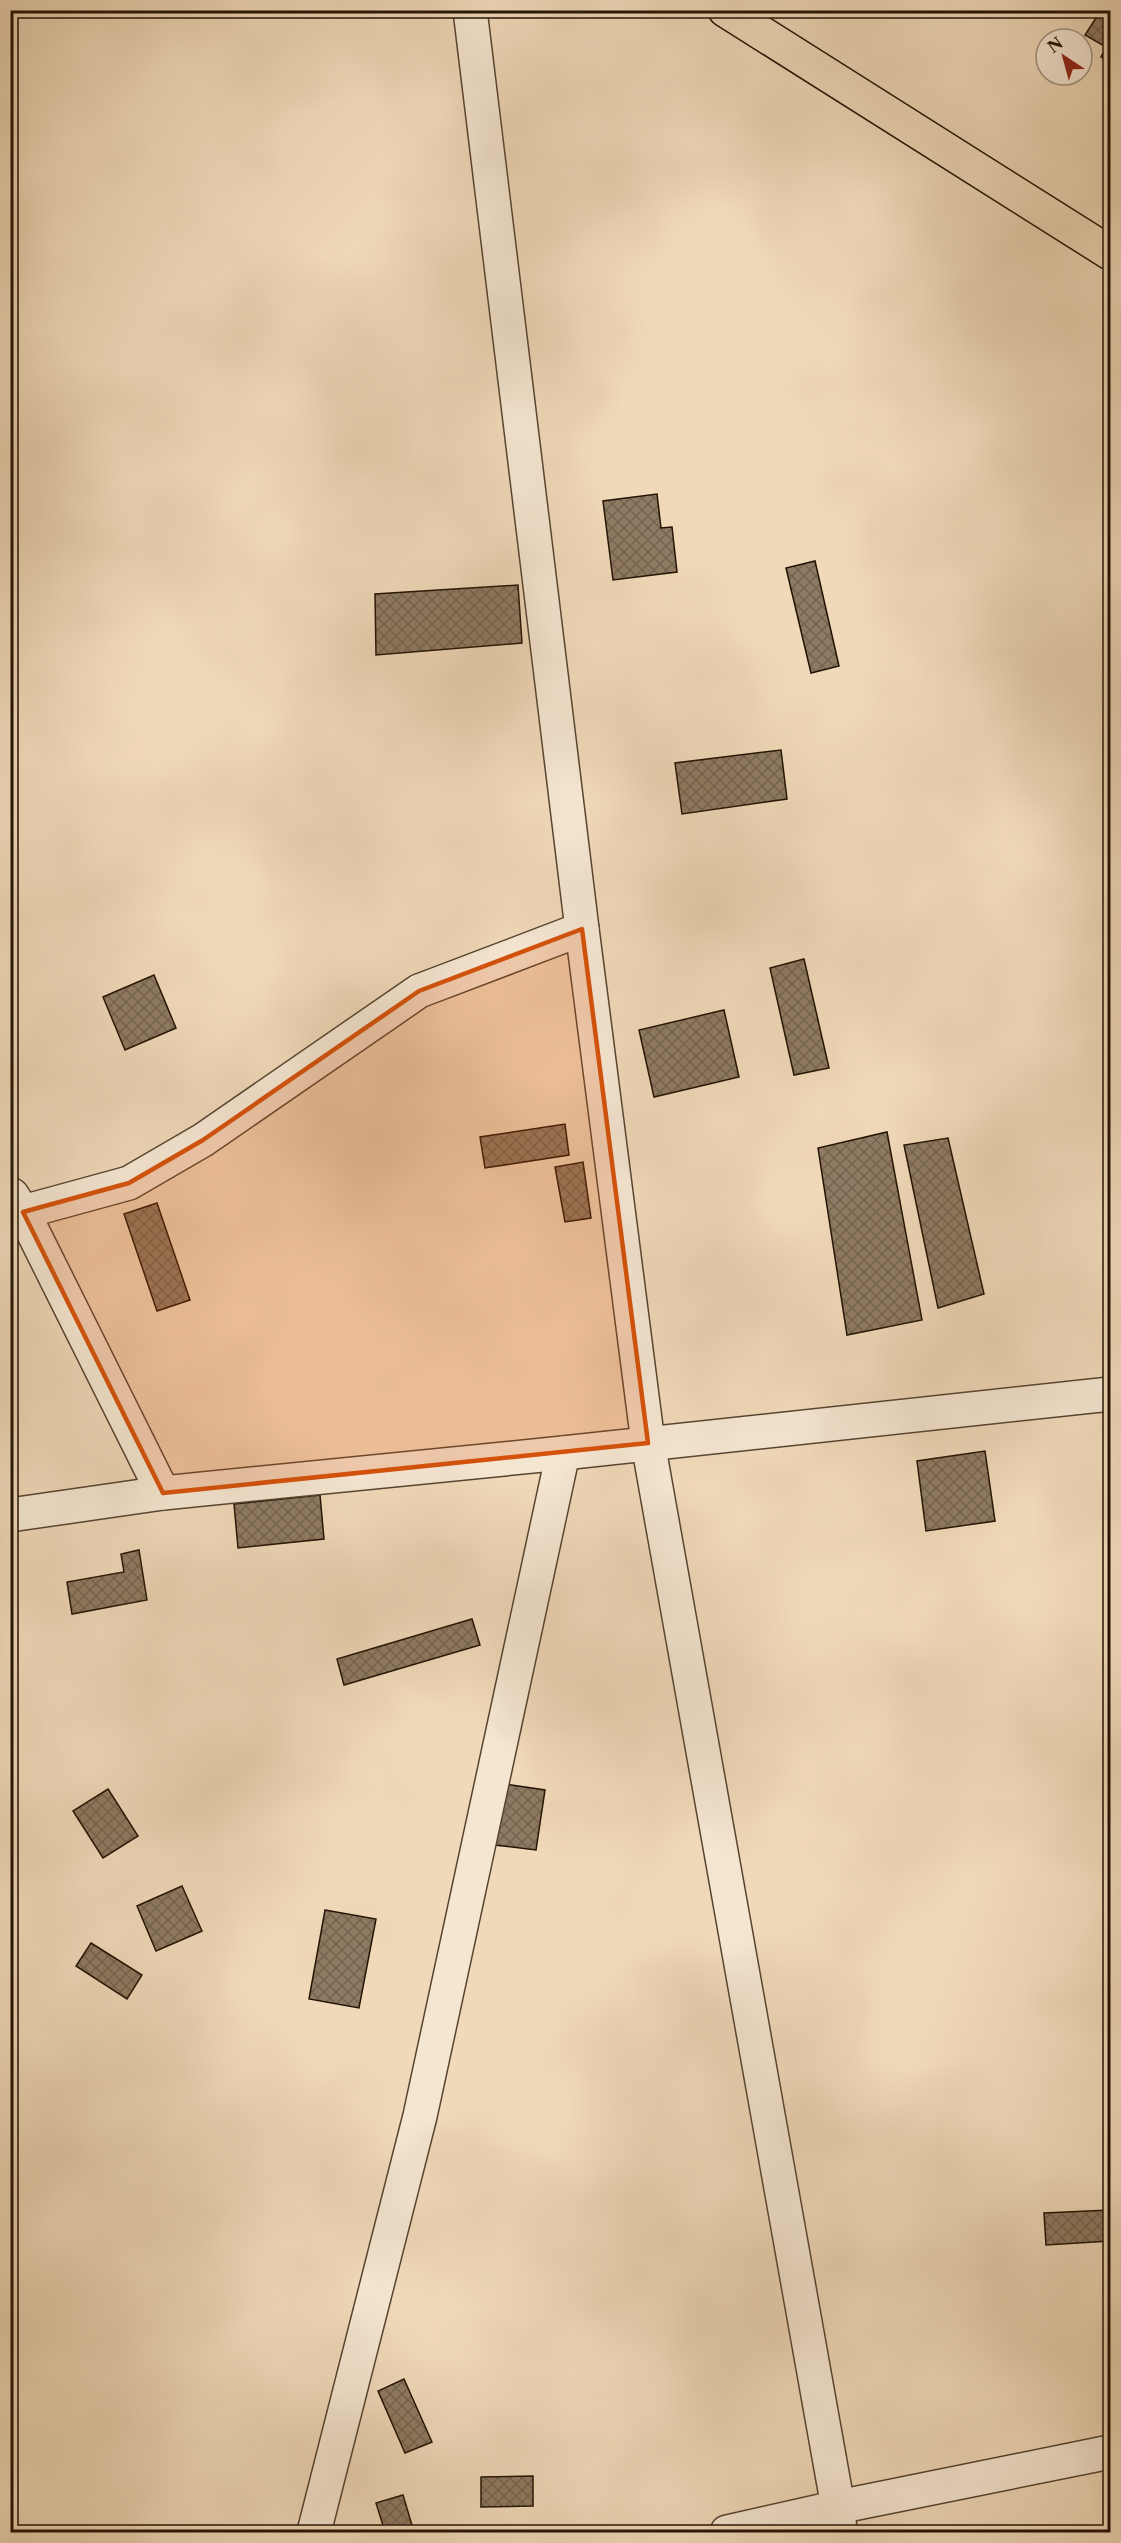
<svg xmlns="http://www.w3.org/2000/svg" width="1121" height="2543" viewBox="0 0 1121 2543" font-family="'Libre Caslon Text',serif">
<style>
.building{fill:url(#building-cross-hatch);stroke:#231304;stroke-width:1.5}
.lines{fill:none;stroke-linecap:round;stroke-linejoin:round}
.minor-casing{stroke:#564431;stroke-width:36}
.major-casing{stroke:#231304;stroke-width:36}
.minor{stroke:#f5e6d2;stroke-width:33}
.major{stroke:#f0d9b9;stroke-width:33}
.marked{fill:#d4520b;fill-opacity:0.2;stroke:#d4520b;stroke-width:4.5;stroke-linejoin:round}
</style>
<defs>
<pattern id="building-cross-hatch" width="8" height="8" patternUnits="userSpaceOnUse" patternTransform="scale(1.5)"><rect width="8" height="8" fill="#8e7a62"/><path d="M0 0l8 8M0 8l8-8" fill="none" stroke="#74634f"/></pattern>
</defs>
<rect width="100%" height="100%" fill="#f0d9b9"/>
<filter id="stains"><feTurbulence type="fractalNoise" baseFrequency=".00333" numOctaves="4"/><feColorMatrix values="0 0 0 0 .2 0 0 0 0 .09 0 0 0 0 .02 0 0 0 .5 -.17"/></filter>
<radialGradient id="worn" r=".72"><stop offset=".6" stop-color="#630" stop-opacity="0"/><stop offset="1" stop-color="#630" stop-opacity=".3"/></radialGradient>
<g class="building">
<polygon points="1101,10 1110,10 1110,62 1101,57 1106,47 1085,35"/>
<polygon points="657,494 661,528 672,527 677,572 613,580 603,501"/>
<polygon points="815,561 839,666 811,673 786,568"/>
<polygon points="518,585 522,643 376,655 375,594"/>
<polygon points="781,750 787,799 682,814 675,763"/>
<polygon points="804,959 829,1068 794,1075 770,968"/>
<polygon points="154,975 176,1028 125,1050 103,997"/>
<polygon points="724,1010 739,1077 654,1097 639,1030"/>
<polygon points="565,1124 569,1155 485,1168 480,1137"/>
<polygon points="887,1132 922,1320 847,1335 818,1148"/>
<polygon points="948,1138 984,1294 938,1308 904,1145"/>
<polygon points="583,1162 591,1218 565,1222 555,1167"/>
<polygon points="157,1203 190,1300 157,1311 124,1214"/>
<polygon points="985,1451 995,1521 926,1531 917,1461"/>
<polygon points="320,1495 324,1539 238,1548 234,1504"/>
<polygon points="139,1550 147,1600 72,1614 67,1582 124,1572 121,1554"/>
<polygon points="472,1619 480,1645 344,1685 337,1659"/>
<polygon points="504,1784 545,1790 536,1850 495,1845"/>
<polygon points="108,1789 138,1836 103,1858 73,1811"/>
<polygon points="182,1886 202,1931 156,1951 137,1906"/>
<polygon points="325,1910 376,1919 359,2008 309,1999"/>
<polygon points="91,1943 142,1975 127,1999 76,1966"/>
<polygon points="1110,2210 1110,2241 1046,2245 1044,2213"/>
<polygon points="404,2379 432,2442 405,2453 378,2391"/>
<polygon points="533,2476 533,2506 481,2507 481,2477"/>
<polygon points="403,2495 414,2532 385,2532 376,2503"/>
</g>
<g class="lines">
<g class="minor-casing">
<g id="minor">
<polyline points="470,10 582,929 648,1443 838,2507 840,2532"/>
<polyline points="12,1195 23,1212 163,1493"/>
<polyline points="23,1212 129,1183 203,1140 419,991 582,929"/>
<polyline points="10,1515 163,1493 563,1453 1110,1394"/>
<polyline points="314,2532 420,2116 563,1453"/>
<polyline points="727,2532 838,2507 1110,2452"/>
</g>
</g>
<g class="major-casing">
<polyline id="major" points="725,10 1110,253"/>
</g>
<use href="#minor" class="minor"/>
<use href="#major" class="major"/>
</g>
<path class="marked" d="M582,929L648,1443L163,1493L23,1212L129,1183L203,1140L419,991Z"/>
<rect width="1121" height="2543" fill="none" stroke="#f0d9b9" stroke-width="36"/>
<rect x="12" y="12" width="1097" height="2519" fill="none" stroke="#231304" stroke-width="3"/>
<rect x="18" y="18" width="1085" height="2507" fill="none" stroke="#231304" stroke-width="1.5"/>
<g transform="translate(1064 57) rotate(324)"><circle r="28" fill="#f5e6d2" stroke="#a19280" stroke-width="1.5"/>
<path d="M0-4.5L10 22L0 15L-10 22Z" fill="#8f2418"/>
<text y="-9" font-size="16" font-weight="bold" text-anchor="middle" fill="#231304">N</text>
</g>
<rect width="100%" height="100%" filter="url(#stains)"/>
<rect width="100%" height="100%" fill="url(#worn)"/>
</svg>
